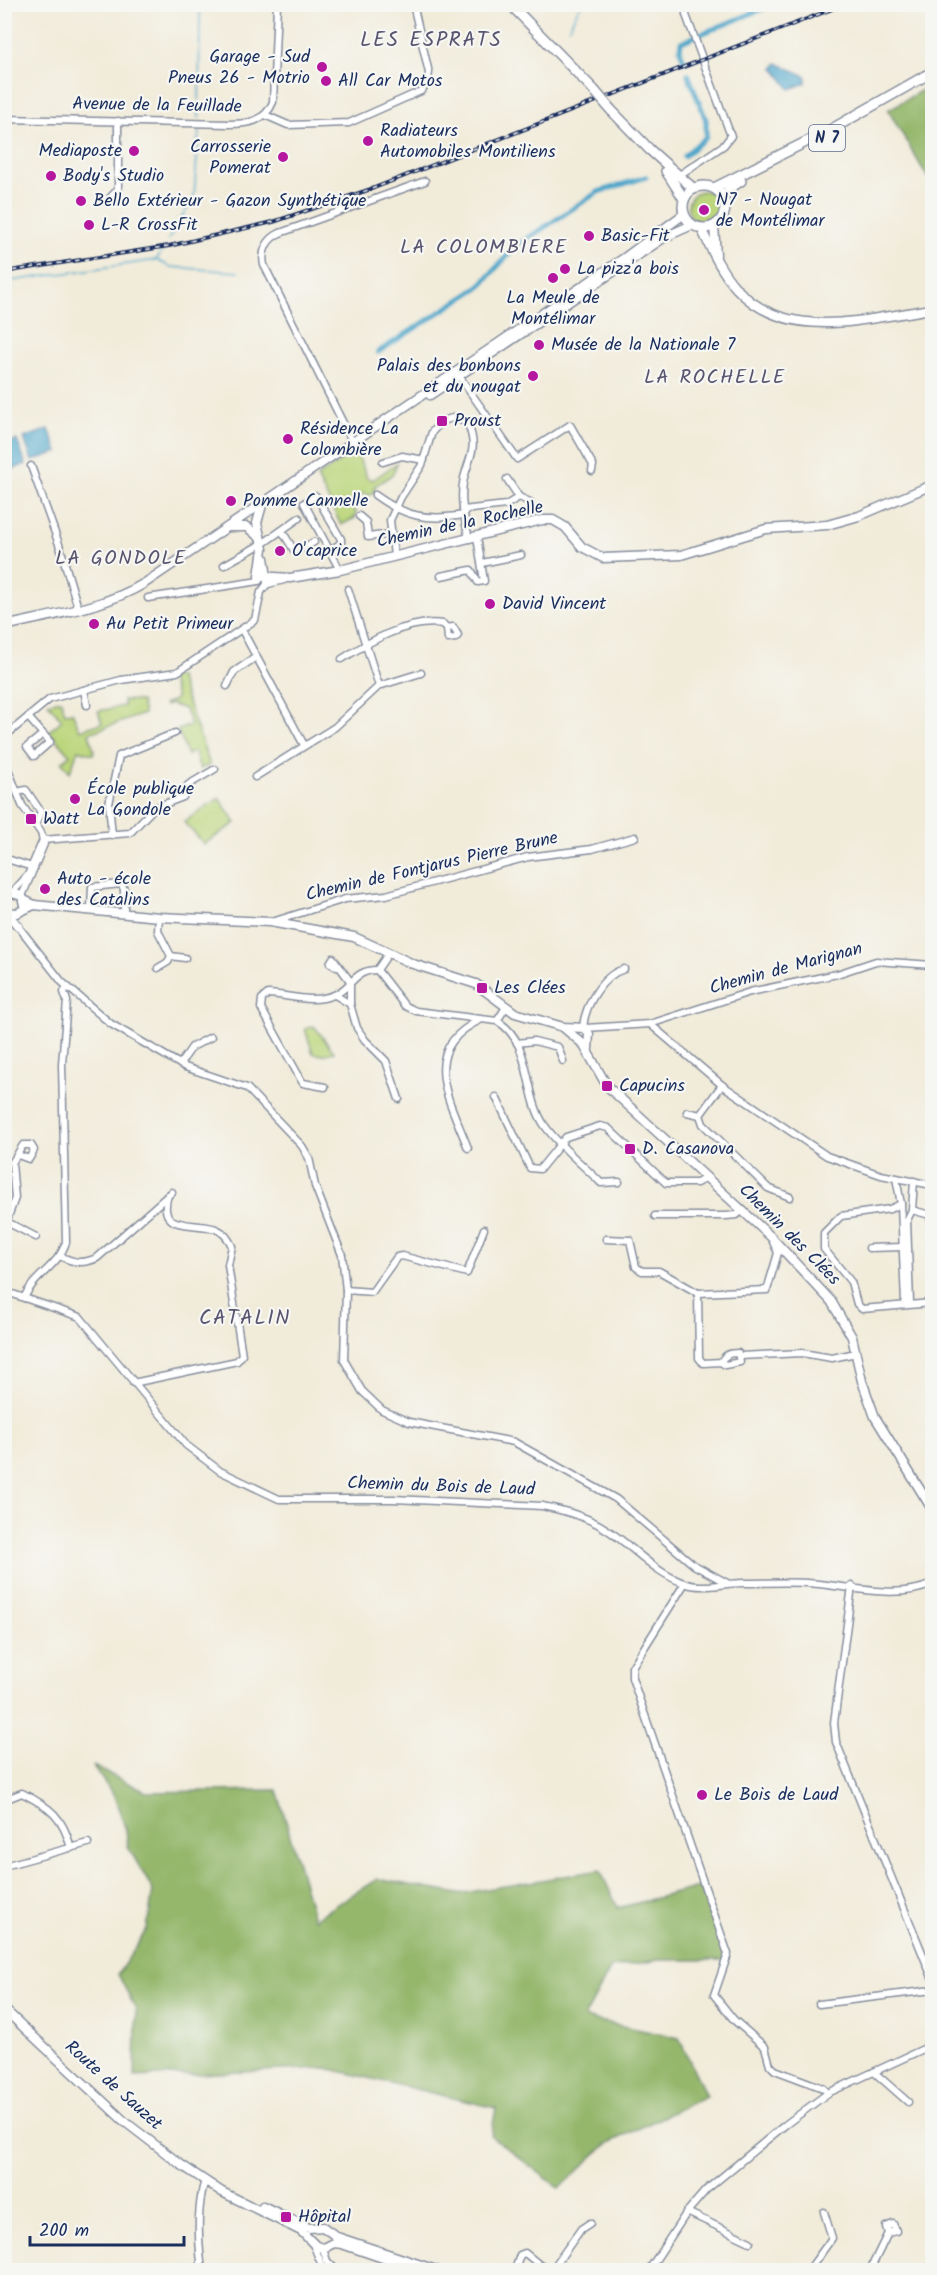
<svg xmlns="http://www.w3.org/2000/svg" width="937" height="2275" viewBox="0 0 937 2275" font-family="Kalam,sans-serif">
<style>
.green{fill:#bbd67c;stroke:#6b826d;stroke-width:1.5}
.forest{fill:#94b76c;stroke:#587365;stroke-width:1.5}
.water{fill:#4ca6ca;stroke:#346a94;stroke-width:1.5}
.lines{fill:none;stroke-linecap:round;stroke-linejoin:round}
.stream{stroke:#4ca6ca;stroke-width:1.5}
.canal{stroke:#4ca6ca;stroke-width:5}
.street-casing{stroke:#868d9c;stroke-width:9}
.secondary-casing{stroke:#868d9c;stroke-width:11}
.primary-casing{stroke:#868d9c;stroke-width:12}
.street{stroke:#fff;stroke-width:6}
.secondary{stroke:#fff;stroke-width:8}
.primary{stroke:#fff;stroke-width:9}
.rail-casing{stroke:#1b2f5e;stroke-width:4}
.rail{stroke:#f6f6f2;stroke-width:1.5;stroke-dasharray:4.5;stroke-linecap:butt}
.primary-bridge-casing{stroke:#868d9c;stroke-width:12;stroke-linecap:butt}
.primary-bridge{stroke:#fff;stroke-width:9}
.poi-dot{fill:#b5179e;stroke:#f6f6f2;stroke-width:2}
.labels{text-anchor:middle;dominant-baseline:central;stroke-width:4.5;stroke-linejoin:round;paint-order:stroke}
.shield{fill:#f6f6f2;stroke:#5d6b8a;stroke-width:1.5}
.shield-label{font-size:16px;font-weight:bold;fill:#1b2f5e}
.poi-label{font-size:18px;fill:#1b2f5e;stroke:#f6f6f2;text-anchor:start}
.street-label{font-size:18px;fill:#1b2f5e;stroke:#f6f6f2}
.neighbourhood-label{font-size:20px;letter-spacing:1.5px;fill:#595570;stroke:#f6f6f2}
.quarter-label{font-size:21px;letter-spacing:1.5px;fill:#595570;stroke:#f6f6f2}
</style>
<rect width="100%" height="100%" fill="#f6f6f2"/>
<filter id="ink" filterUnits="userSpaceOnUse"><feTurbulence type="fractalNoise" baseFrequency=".0167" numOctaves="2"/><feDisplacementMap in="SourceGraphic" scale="12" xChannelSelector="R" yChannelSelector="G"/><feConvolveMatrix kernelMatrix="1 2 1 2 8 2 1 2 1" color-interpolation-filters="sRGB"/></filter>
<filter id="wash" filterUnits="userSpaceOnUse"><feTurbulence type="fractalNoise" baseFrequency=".008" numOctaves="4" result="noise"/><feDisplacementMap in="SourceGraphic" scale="24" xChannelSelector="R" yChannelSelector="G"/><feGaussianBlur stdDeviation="1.35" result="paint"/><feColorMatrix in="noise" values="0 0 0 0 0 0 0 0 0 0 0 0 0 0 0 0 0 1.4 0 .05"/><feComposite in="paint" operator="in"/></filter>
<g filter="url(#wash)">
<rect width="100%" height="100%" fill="#f1ebd9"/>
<g class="green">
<circle cx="704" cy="207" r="16"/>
<polygon points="356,451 367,478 373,480 397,463 393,474 375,486 375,491 368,496 364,493 351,503 356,512 355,518 341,525 317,477"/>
<polygon points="170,677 179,677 210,765 200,769 194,751 187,755 178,730 191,725 185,709 170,704 165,706 164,704 175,700 176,697"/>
<polygon points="61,700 65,713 72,712 80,730 102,723 98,711 124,706 123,700 141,701 144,714 89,733 94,750 93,754 78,750 70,772 62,762 70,755 49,731 62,720 48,703"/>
<polygon points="219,798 236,823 204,844 184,822"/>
<polygon points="314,1026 334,1052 322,1055 313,1053 305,1029"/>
</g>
<g class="forest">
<polygon points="932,84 932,185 888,110"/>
<polygon points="93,1766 146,1792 277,1790 314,1919 377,1879 458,1894 600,1870 618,1908 699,1887 728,1960 659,1960 611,1968 584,2018 679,2038 706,2096 607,2144 559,2188 491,2136 496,2108 326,2068 135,2077 136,2010 118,1974 147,1929 153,1890 128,1847 126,1830 114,1796"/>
</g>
<g class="water">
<polygon points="777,63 806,76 806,83 790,89 774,68"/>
<polygon points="49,429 58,452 32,461 24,438"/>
<polygon points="17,440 26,464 11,470 5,444"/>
</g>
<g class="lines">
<g class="stream">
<polyline points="569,27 581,4"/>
<polyline points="199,118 200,4"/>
<polyline points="168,240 194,197 199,130"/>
<polyline points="157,259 164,248"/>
<polyline points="4,282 156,260 171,267 238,272"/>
</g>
<g class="canal">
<polyline points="684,61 680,50 681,42 775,4"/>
<polyline points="684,156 706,137 706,120 688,74"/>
<polyline points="378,352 479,287 516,246 598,192 646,177"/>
</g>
</g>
</g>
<g filter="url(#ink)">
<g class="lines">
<g class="street-casing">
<g id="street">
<polyline points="265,115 288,125 349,123 421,91 427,83 429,73 413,4"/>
<path d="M4,119L229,124C248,124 265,122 273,102L277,4"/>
<polyline points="678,176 724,145 731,136 686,15 686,4"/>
<polyline points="110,198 118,189 118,121"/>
<polyline points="459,376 517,459 570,425 593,465 592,471"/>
<path d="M353,443L264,265C261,251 267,239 280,233L425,181"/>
<polyline points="383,462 402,456 424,460"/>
<polyline points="31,466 60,547 78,608"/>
<path d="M375,495C405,517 427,521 464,515"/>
<polyline points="519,497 530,502"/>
<polyline points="463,510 506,505 519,497 507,479"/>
<polyline points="359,516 366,522 368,537 392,534"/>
<polyline points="282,531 295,552 314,542"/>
<polyline points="331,550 341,543 341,539 316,496 304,503 340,570"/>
<path d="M394,556L390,520L401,497L422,465L432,432L442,421L456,417L468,424C478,450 470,454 464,478C459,499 465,520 469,539"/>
<polyline points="482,563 521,555"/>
<polyline points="224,565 265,542 299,518"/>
<polyline points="441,576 471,570 478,582 484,581 477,537"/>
<polyline points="348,589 379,686"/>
<polyline points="148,598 259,581"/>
<polyline points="242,630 304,745"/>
<path d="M342,659C370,641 408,619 443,624L447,628L453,627L458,635L456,638L448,639L447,628"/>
<polyline points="227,686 234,672 256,657"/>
<polyline points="84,690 87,705"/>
<polyline points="28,717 50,742 34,756 27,747 43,734"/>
<polyline points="4,737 50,699 121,680 177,672 255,620 261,592 268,583"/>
<polyline points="4,759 22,805 41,833 44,844 22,896"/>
<polyline points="255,777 335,727 379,686 421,673"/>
<polyline points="17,792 26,790 41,812 35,825"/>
<polyline points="112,835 109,804 119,756 175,733"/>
<polyline points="43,840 130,833 154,808 183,797 188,785 215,769"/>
<polyline points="4,858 32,867"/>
<polyline points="12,893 28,875 43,840"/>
<polyline points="91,910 92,887 121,884 124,889 124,913"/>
<polyline points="159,917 158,931 171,956 185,958"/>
<polyline points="272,922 345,899 386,895 528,857 592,849 635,837"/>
<polyline points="18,926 62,982 111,1024 185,1067 247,1088 302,1146 309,1158 315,1186 342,1255 346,1290 344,1360 362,1391 382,1410 409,1422 514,1442 616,1499 694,1565 727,1583"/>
<polyline points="337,967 330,963 333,958 350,981 350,1004 357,1028 365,1040 386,1061 399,1099"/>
<polyline points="158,968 168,962 171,956"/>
<path d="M377,970L405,1006L416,1011L497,1021C533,1041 523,1095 545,1126C560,1147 582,1164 601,1183L619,1182"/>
<polyline points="377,970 388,954"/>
<polyline points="335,995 350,1004"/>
<polyline points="497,1021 506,1007"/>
<polyline points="650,1024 722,1085 827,1156 881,1175 932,1185"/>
<path d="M583,1027C585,1006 602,975 624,969"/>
<polyline points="585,1028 650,1024 750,992 837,974 876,961 932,965"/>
<polyline points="517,1043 534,1041 558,1047 563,1061"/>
<polyline points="180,1064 192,1047 211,1037"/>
<polyline points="722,1085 700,1115 703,1124 768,1188 790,1197"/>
<path d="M325,1087L303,1083L300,1078L261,1008L262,999L268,994C290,995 311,1004 334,995C352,988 353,970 377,970"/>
<polyline points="496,1097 530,1168 540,1169 566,1137 600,1126 608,1128 666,1183 697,1183 707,1177"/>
<polyline points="687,1112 700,1115"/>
<path d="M468,1148C450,1101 417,1050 480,1020"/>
<polyline points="896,1178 901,1204 905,1303"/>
<polyline points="914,1181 912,1210 930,1215 932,1225"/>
<polyline points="901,1204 890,1209 841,1216 824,1233 824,1249 851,1282 857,1304 862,1309 932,1303"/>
<polyline points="655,1216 726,1216 737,1215 742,1210"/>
<polyline points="5,1221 36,1237"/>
<polyline points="4,1228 15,1198 12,1163 23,1145 31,1145 34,1150 29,1159 18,1155"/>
<polyline points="606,1239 630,1240 636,1267 642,1271 659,1271 698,1293 767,1290 778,1253 773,1242"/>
<polyline points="869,1248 903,1247"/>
<path d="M60,1256C74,1263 83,1264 97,1258L172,1192"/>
<polyline points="346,1290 372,1292 397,1257 402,1256 467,1273 484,1229"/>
<path d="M4,1291L80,1317L186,1445L220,1471L279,1499H393L542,1506C563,1510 588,1517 606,1529C633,1546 653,1572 684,1583C702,1590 724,1583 743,1583C764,1583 786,1582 807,1583C846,1585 896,1601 932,1584"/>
<path d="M698,1293L699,1358L703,1363L721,1362L725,1365L740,1362L738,1353C730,1353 725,1354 721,1362"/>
<path d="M24,1298C34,1275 59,1266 66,1242L62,1064L67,1001L64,992L67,987"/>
<polyline points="910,1303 907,1220 912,1210"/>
<polyline points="740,1356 802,1353 832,1358 856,1353"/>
<path d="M133,1383L237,1361L242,1355L228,1265L232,1246C228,1238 224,1232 216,1229C195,1221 156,1233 168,1195"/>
<polyline points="685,1583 632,1667 632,1678 728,1954 714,1995 734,2020 765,2047 770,2065 775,2070 823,2088 828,2093"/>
<polyline points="852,1586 834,1723 836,1742 932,1977"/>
<path d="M4,1800L22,1793C50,1807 63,1817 71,1848"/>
<polyline points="4,1866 88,1843"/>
<polyline points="819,2004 932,1990"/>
<polyline points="874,2072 908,2102"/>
<polyline points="687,2212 750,2242"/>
<polyline points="313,2244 324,2270"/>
<polyline points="326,2247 324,2252 327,2261 336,2270"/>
<path d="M202,2270C198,2241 196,2209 205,2180"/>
<polyline points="515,2270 520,2255 525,2253 541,2266 554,2267 581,2229 590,2223"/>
<polyline points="649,2270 687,2212 706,2190 785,2125 828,2093 932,2045"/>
<polyline points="809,2270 832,2238 824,2212"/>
<polyline points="870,2270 888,2233 886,2227 893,2224 896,2231 888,2233"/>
</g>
</g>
<g class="secondary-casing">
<g id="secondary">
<polyline points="714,226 716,255"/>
<path d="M701,228C711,249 720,270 736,288C787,344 867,318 932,309"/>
<polyline points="430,395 665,237 692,225"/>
<polyline points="262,505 257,523 263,549 259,576 290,578 340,570 542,520 553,520 565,527 582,547 603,558 681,555 766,529 827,525 859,516 932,485"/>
<polyline points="228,527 247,527 259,537"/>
<polyline points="264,558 268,583 284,579"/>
<path d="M4,626C51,615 104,608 145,583L627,256L684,214"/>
<polyline points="4,895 12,893 22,896 24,905"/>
<polyline points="24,900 34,905 159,917 270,922 354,937 413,964 476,984 515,1013 563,1027 585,1028 589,1034 588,1049"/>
<polyline points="4,912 17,913 34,905"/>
<polyline points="7,913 18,926"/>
<polyline points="563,1027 583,1044 607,1086 770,1236 831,1301 852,1337 862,1381 875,1417 932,1509"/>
<polyline points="4,2009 124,2121 180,2164 222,2192 301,2231 316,2246 324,2248 334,2243 342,2244 418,2270"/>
<polyline points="263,2206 309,2228 323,2227 337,2237 436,2270"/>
</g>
</g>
<g class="primary-casing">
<g id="primary">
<polyline points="510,4 594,90"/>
<polyline points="611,110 650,150 694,189"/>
<polyline points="666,171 684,199"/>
<circle cx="704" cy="207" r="21"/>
<polyline points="714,188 832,129 932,72"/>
<polyline points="723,198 730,188 741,181"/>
</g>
</g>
<use href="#street" class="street"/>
<use href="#secondary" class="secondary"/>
<use href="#primary" class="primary"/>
<g class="rail-casing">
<polyline id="rail" points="4,272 169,246 273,222 374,188 845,4"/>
</g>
<use href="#rail" class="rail"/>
<g class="primary-bridge-casing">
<polyline id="primary-bridge" points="594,90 611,110"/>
</g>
<use href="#primary-bridge" class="primary-bridge"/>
</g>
</g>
<g class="poi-dot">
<circle cx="322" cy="67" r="6"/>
<circle cx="326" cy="81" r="6"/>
<circle cx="368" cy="141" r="6"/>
<circle cx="134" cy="151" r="6"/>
<circle cx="283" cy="157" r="6"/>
<circle cx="51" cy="176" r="6"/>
<circle cx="81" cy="201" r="6"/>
<circle cx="704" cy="210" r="6"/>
<circle cx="89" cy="225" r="6"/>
<circle cx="589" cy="236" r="6"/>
<circle cx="565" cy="269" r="6"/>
<circle cx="553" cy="278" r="6"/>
<circle cx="539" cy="345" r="6"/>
<circle cx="533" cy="376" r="6"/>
<rect x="436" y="415" width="12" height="12" rx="3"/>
<circle cx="288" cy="439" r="6"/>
<circle cx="231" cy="501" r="6"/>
<circle cx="280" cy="551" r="6"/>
<circle cx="490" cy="604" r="6"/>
<circle cx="94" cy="624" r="6"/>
<circle cx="75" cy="799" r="6"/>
<rect x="25" y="813" width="12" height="12" rx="3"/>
<circle cx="45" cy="889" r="6"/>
<rect x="476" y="982" width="12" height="12" rx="3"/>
<rect x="601" y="1080" width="12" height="12" rx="3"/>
<rect x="624" y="1143" width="12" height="12" rx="3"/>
<circle cx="702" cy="1795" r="6"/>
<rect x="280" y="2211" width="12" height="12" rx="3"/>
</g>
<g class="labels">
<rect class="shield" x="809" y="125" width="36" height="26" rx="4.5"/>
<g class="shield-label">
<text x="827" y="138">N 7</text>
</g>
<g class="poi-label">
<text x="310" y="57" text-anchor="end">Garage - Sud<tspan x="310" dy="21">Pneus 26 - Motrio</tspan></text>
<text x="338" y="81">All Car Motos</text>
<text x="380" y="131">Radiateurs<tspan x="380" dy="21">Automobiles Montiliens</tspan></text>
<text x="271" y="147" text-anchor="end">Carrosserie<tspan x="271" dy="21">Pomerat</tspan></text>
<text x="122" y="151" text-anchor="end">Mediaposte</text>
<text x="63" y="176">Body's Studio</text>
<text x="716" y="200">N7 - Nougat<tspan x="716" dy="21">de Montélimar</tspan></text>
<text x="93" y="201">Bello Extérieur - Gazon Synthétique</text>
<text x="101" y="225">L-R CrossFit</text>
<text x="601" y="236">Basic-Fit</text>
<text x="577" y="269">La pizz'a bois</text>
<text x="553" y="298" text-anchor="middle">La Meule de<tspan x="553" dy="21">Montélimar</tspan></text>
<text x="551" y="345">Musée de la Nationale 7</text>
<text x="521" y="366" text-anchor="end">Palais des bonbons<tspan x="521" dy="21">et du nougat</tspan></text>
<text x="454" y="421">Proust</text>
<text x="300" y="429">Résidence La<tspan x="300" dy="21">Colombière</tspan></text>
<text x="243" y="501">Pomme Cannelle</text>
<text x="292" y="551">O'caprice</text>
<text x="502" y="604">David Vincent</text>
<text x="106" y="624">Au Petit Primeur</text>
<text x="87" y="789">École publique<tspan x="87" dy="21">La Gondole</tspan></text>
<text x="43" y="819">Watt</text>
<text x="57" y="879">Auto - école<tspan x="57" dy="21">des Catalins</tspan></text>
<text x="494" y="988">Les Clées</text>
<text x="619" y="1086">Capucins</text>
<text x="642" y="1149">D. Casanova</text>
<text x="714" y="1795">Le Bois de Laud</text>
<text x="298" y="2217">Hôpital</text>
</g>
<g class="street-label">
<text transform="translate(157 106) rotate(1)">Avenue de la Feuillade</text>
<text transform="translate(460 525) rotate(-12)">Chemin de la Rochelle</text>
<text transform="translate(432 867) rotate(-13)">Chemin de Fontjarus Pierre Brune</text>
<text transform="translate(786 969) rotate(-15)">Chemin de Marignan</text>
<text transform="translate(789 1235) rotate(45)">Chemin des Clées</text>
<text transform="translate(441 1487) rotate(2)">Chemin du Bois de Laud</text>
<text transform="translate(113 2086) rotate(42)">Route de Sauzet</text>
</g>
<g class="neighbourhood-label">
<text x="484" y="248">LA COLOMBIERE</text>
<text x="715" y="378">LA ROCHELLE</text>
<text x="121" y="559">LA GONDOLE</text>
</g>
<g class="quarter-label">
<text x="431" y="40">LES ESPRATS</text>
<text x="245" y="1318">CATALIN</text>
</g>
</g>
<rect width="937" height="2275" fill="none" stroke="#f6f6f2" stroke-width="24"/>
<path d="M30 2236v9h154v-9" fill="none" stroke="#1b2f5e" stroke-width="3"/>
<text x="39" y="2236" font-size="18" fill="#1b2f5e" stroke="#f6f6f2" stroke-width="4.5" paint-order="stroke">200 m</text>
</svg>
